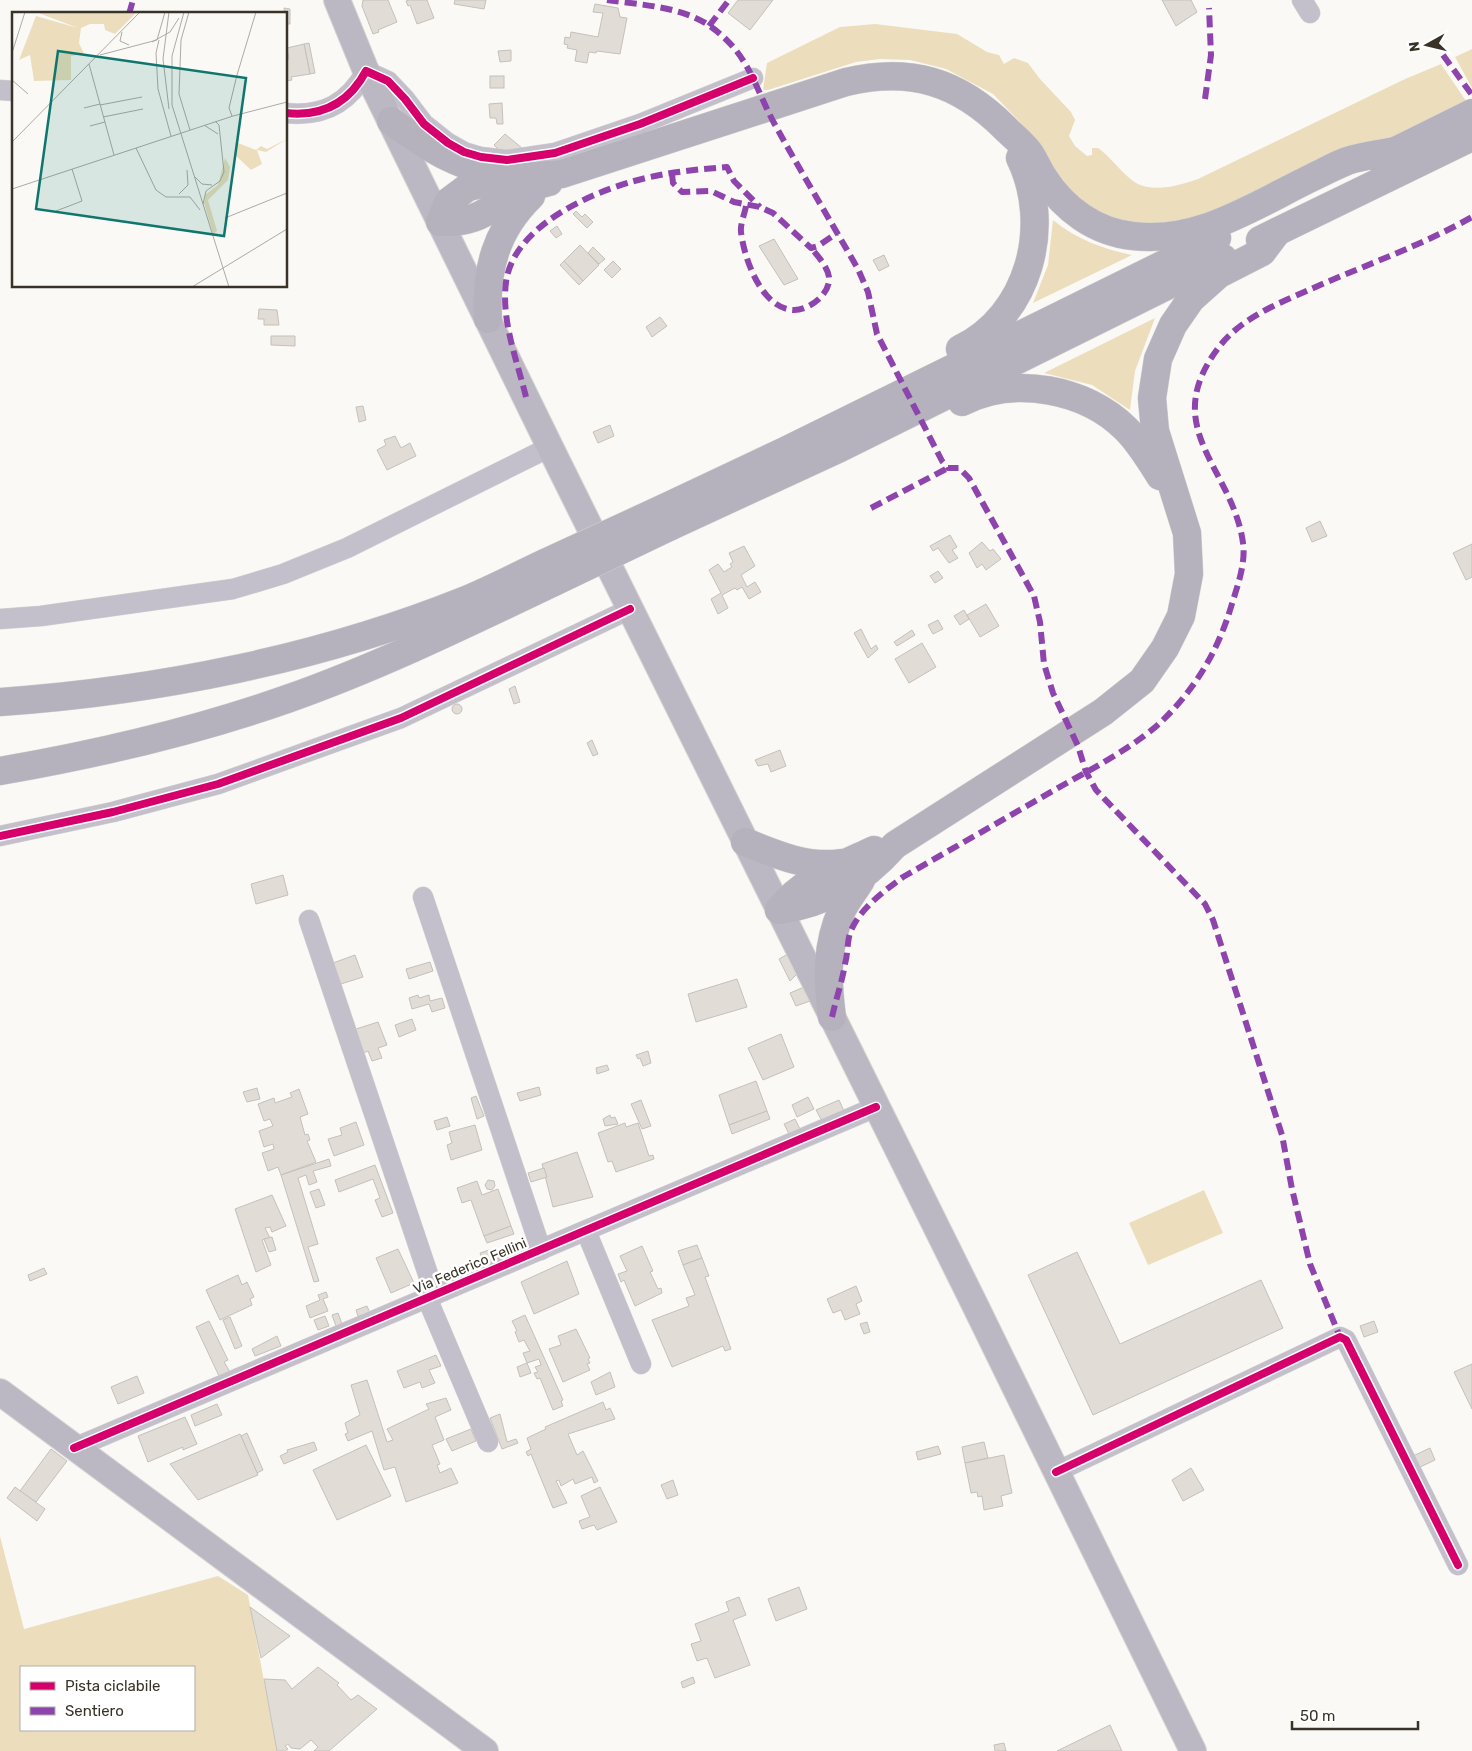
<svg xmlns="http://www.w3.org/2000/svg" width="1472" height="1751" viewBox="0 0 1472 1751" font-family="Rubik,sans-serif">
<style>
.green{fill:#ecdebc;fill-rule:evenodd}
.building{fill:#e1ddd6;stroke:#c4c0ba}
.lines{fill:none;stroke-linecap:round;stroke-linejoin:round}
.minor-casing{stroke:#d7d5d2;stroke-width:21}
.major-casing{stroke:#d7d5d2;stroke-width:28}
.highway-casing{stroke:#d7d5d2;stroke-width:29}
.minor{stroke:#c3c0cb;stroke-width:20}
.major{stroke:#bbb8c3;stroke-width:26}
.highway{stroke:#b5b2be;stroke-width:28}
.highway-bridge-casing{stroke:#d7d5d2;stroke-width:29;stroke-linecap:butt}
.highway-bridge{stroke:#b5b2be;stroke-width:28}
.quiet{stroke:#8e44ad;stroke-width:6;stroke-dasharray:12 6;stroke-linecap:butt}
.cycleway-casing{stroke:#fff;stroke-width:11}
.cycleway{stroke:#d6006c;stroke-width:8}
.labels{text-anchor:middle;dominant-baseline:central;stroke-width:5;stroke-linejoin:round;paint-order:stroke}
.street-label{font-size:14px;fill:#393327;stroke:#fff}
.inset-road{fill:none;stroke:#adaaa3;stroke-width:1}
.view{fill:#0f766e;fill-opacity:0.15;stroke:#0f766e;stroke-width:2.5}
.inset-edge{fill:none;stroke:#393327;stroke-width:2.5}
</style>
<rect width="100%" height="100%" fill="#fbf9f6"/>
<g class="green">
<path d="M875,24L957,34L987,52L999,55L1004,64L1014,58L1028,63L1040,79L1071,112L1075,120L1069,136L1075,146L1087,156L1092,155V148H1098C1111,157 1124,176 1136,183C1155,193 1181,185 1198,179L1405,79L1441,64L1466,101L1396,137L1203,221L1157,231L1086,211L1020,122L993,94L946,69L910,60L880,59L856,62L768,90H763L767,63L840,27Z"/>
<polygon points="1472,49 1472,88 1455,57"/>
<path d="M1053,220C1076,239 1103,249 1132,255L1033,303L1048,265Z"/>
<polygon points="1155,318 1135,371 1130,410 1092,385 1044,373"/>
<polygon points="1204,1190 1223,1233 1148,1265 1129,1223"/>
<path d="M0,1536L24,1629L218,1576L248,1595L277,1751H0ZM21,1667H194V1730H21Z"/>
</g>
<g class="building">
<polygon points="363,0 388,0 397,22 378,30 379,32 373,34 362,6"/>
<polygon points="409,0 427,0 434,18 417,24 410,5 408,6 406,1"/>
<polygon points="455,0 486,0 484,9 454,4"/>
<polygon points="738,0 773,0 750,30 728,13"/>
<polygon points="1162,0 1191,0 1197,12 1176,26"/>
<polygon points="595,4 618,8 620,17 627,18 620,54 597,51 596,53 589,52 587,63 575,61 577,50 567,48 568,45 564,44 565,37 570,38 571,32 598,37 603,13 593,12"/>
<polygon points="284,8 290,9 290,24 286,24"/>
<polygon points="309,43 315,73 310,74 304,44"/>
<polygon points="304,44 310,74 291,77 292,80 286,81 286,60 289,59 287,48"/>
<polygon points="511,50 511,61 500,62 498,51"/>
<rect x="490" y="76" width="14" height="12"/>
<polygon points="502,103 503,124 497,124 496,118 490,118 489,104"/>
<polygon points="505,134 522,148 501,152 494,145"/>
<polygon points="576,211 582,217 585,214 593,222 587,228 573,214"/>
<polygon points="557,226 562,234 556,238 550,231"/>
<polygon points="774,239 798,279 784,285 759,246"/>
<polygon points="580,245 599,265 583,281 564,261"/>
<polygon points="593,247 605,259 599,264 588,253"/>
<polygon points="884,255 889,266 879,271 873,260"/>
<polygon points="564,261 583,281 579,285 560,265"/>
<polygon points="613,261 621,269 612,278 604,270"/>
<polygon points="259,309 277,310 279,325 264,325 264,319 258,319"/>
<polygon points="660,317 667,326 652,337 646,327"/>
<polygon points="271,336 295,336 295,346 271,345"/>
<polygon points="363,406 366,420 359,422 356,407"/>
<polygon points="610,425 614,436 598,443 593,432"/>
<polygon points="395,436 401,448 410,443 416,456 387,470 377,450 386,445 384,440"/>
<polygon points="1320,521 1327,536 1312,542 1306,528"/>
<polygon points="950,535 957,547 952,550 958,558 949,563 938,548 933,551 930,546"/>
<polygon points="982,542 990,551 993,549 1001,559 986,570 982,564 977,568 969,553"/>
<polygon points="1472,544 1472,577 1466,580 1453,553"/>
<polygon points="744,546 755,566 741,575 747,587 755,582 761,592 749,599 742,587 737,590 735,588 722,595 728,608 718,614 711,599 721,593 709,570 718,564 724,572 732,567 730,564 733,562 729,553"/>
<polygon points="938,571 943,578 935,583 930,576"/>
<polygon points="986,604 999,626 980,637 967,615"/>
<polygon points="964,610 969,619 960,625 954,616"/>
<polygon points="938,620 943,629 933,634 928,625"/>
<polygon points="861,629 871,649 876,645 878,649 868,658 854,633"/>
<polygon points="912,630 915,635 897,646 894,642"/>
<polygon points="922,643 936,667 909,683 895,659"/>
<polygon points="515,686 520,702 514,704 509,689"/>
<circle cx="457" cy="709" r="5"/>
<polygon points="592,740 598,754 593,756 587,743"/>
<polygon points="780,750 786,766 771,772 768,764 758,766 755,760"/>
<polygon points="283,875 288,895 256,904 251,884"/>
<polygon points="788,954 797,974 790,981 779,959"/>
<polygon points="355,955 363,977 341,984 333,963"/>
<polygon points="430,962 433,971 409,979 406,969"/>
<polygon points="737,979 747,1007 696,1022 688,994"/>
<polygon points="804,987 810,1001 796,1006 790,993"/>
<polygon points="418,995 419,998 429,995 430,1001 442,998 445,1008 432,1012 429,1004 412,1009 409,998"/>
<polygon points="412,1019 416,1030 399,1037 395,1025"/>
<polygon points="378,1022 387,1045 378,1048 382,1058 372,1061 368,1051 361,1054 356,1029"/>
<polygon points="781,1034 794,1067 763,1080 748,1048"/>
<polygon points="648,1051 651,1063 643,1066 640,1058 638,1059 636,1055"/>
<polygon points="607,1065 609,1070 597,1074 596,1068"/>
<polygon points="756,1081 767,1111 729,1125 719,1095"/>
<polygon points="539,1087 541,1095 520,1101 517,1093"/>
<polygon points="257,1088 260,1099 247,1102 243,1092"/>
<polygon points="299,1089 308,1114 300,1117 305,1135 308,1134 310,1140 307,1141 316,1162 281,1175 278,1167 268,1171 262,1153 274,1149 273,1144 264,1147 259,1131 273,1126 270,1119 264,1121 258,1104 274,1098 275,1103 292,1097 290,1093"/>
<polygon points="476,1096 484,1116 477,1119 471,1098"/>
<polygon points="808,1097 814,1109 797,1117 792,1105"/>
<polygon points="641,1100 651,1126 642,1129 631,1104"/>
<polygon points="839,1100 844,1111 822,1121 816,1110"/>
<polygon points="767,1111 770,1119 732,1134 729,1125"/>
<polygon points="610,1115 611,1118 615,1117 618,1124 605,1126 603,1119"/>
<polygon points="447,1117 450,1126 437,1130 434,1121"/>
<polygon points="795,1119 801,1131 790,1136 784,1124"/>
<polygon points="356,1122 364,1145 334,1156 328,1139 342,1135 340,1128"/>
<polygon points="625,1123 626,1127 638,1123 649,1156 653,1155 654,1159 616,1172 612,1161 608,1162 598,1133"/>
<polygon points="475,1125 482,1150 451,1160 447,1145 452,1143 449,1132"/>
<polygon points="577,1152 593,1197 553,1207 542,1164"/>
<polygon points="329,1159 331,1166 313,1171 317,1182 309,1185 306,1175 298,1178 318,1244 308,1247 319,1281 314,1282 281,1175"/>
<polygon points="375,1165 393,1213 382,1217 375,1200 380,1198 373,1179 339,1192 335,1180"/>
<polygon points="544,1168 547,1177 531,1182 528,1173"/>
<polygon points="488,1180 494,1181 495,1186 492,1190 487,1189 485,1185"/>
<polygon points="477,1181 482,1195 498,1189 511,1226 484,1236 471,1200 462,1203 457,1188"/>
<polygon points="319,1189 325,1205 316,1208 310,1192"/>
<polygon points="272,1195 286,1226 272,1232 270,1227 265,1228 270,1238 262,1240 271,1265 256,1272 235,1209"/>
<polygon points="511,1226 514,1234 487,1243 484,1236"/>
<polygon points="272,1237 276,1250 269,1252 264,1239"/>
<polygon points="697,1245 702,1258 683,1265 678,1251"/>
<polygon points="642,1246 653,1271 650,1272 658,1289 661,1288 662,1293 635,1306 624,1280 621,1282 618,1274 627,1271 620,1256"/>
<polygon points="398,1249 414,1283 391,1293 376,1258"/>
<polygon points="492,1249 495,1257 483,1261 480,1253"/>
<polygon points="1077,1252 1120,1344 1261,1280 1283,1328 1093,1415 1028,1275"/>
<polygon points="702,1258 709,1276 705,1277 731,1349 725,1351 723,1346 672,1367 652,1320 689,1306 686,1298 695,1295 683,1265"/>
<polygon points="567,1261 579,1294 534,1314 521,1282"/>
<polygon points="44,1268 47,1274 30,1281 28,1275"/>
<polygon points="238,1275 242,1285 247,1282 254,1297 250,1299 252,1305 220,1320 206,1290"/>
<polygon points="856,1286 862,1301 856,1304 860,1314 845,1320 841,1310 833,1313 827,1299"/>
<polygon points="326,1292 328,1297 323,1299 328,1311 310,1318 306,1306 320,1300 318,1295"/>
<polygon points="367,1306 370,1313 358,1316 356,1310"/>
<polygon points="338,1313 342,1324 336,1326 332,1315"/>
<polygon points="525,1315 563,1400 561,1401 563,1406 553,1410 540,1378 537,1379 534,1373 538,1372 535,1367 541,1365 539,1359 527,1363 523,1353 530,1351 524,1340 519,1342 515,1332 517,1331 512,1321"/>
<polygon points="325,1316 329,1326 318,1330 314,1320"/>
<polygon points="230,1317 242,1346 235,1349 223,1320"/>
<polygon points="209,1321 228,1360 224,1362 230,1372 219,1376 196,1327"/>
<polygon points="1374,1321 1378,1332 1364,1337 1360,1326"/>
<polygon points="867,1322 870,1332 864,1334 860,1324"/>
<polygon points="576,1329 590,1358 588,1359 590,1363 587,1364 590,1370 563,1382 549,1349 561,1345 558,1336"/>
<polygon points="277,1336 281,1346 255,1356 252,1349"/>
<polygon points="436,1355 441,1366 429,1370 435,1383 422,1388 420,1382 404,1388 397,1371"/>
<polygon points="527,1363 531,1373 520,1377 517,1367"/>
<polygon points="1472,1364 1472,1409 1454,1372"/>
<polygon points="610,1372 615,1387 596,1395 591,1382"/>
<polygon points="137,1376 144,1393 118,1404 111,1387"/>
<polygon points="367,1380 387,1442 393,1440 387,1429 429,1409 426,1404 446,1398 451,1410 435,1417 444,1440 432,1445 440,1464 437,1465 440,1473 451,1468 458,1483 406,1502 395,1467 384,1470 372,1431 348,1441 345,1434 348,1433 345,1423 360,1415 351,1385"/>
<polygon points="603,1402 606,1410 610,1408 615,1419 568,1434 577,1455 583,1451 598,1481 594,1483 592,1477 575,1484 573,1479 561,1486 559,1480 556,1481 567,1503 553,1508 531,1454 528,1456 526,1452 531,1449 527,1438 546,1429 545,1427"/>
<polygon points="217,1404 222,1415 195,1426 191,1415"/>
<polygon points="500,1414 507,1442 516,1439 518,1443 502,1449 490,1418"/>
<polygon points="185,1417 197,1444 183,1450 183,1447 148,1462 138,1436"/>
<polygon points="471,1429 476,1441 452,1451 446,1439"/>
<polygon points="247,1433 263,1470 257,1473 241,1436"/>
<polygon points="240,1434 258,1475 198,1500 170,1464"/>
<polygon points="314,1442 317,1450 284,1464 280,1456 288,1452 287,1450"/>
<polygon points="984,1442 988,1458 965,1463 962,1447"/>
<polygon points="366,1445 391,1496 337,1520 313,1470"/>
<polygon points="938,1446 941,1454 918,1460 916,1452"/>
<polygon points="1430,1448 1435,1460 1418,1468 1413,1456"/>
<polygon points="51,1449 67,1461 36,1502 20,1491"/>
<polygon points="1004,1455 1012,1493 1001,1496 1003,1506 984,1510 982,1496 978,1497 977,1492 971,1493 965,1463"/>
<polygon points="1191,1468 1204,1490 1183,1501 1172,1480"/>
<polygon points="673,1480 678,1495 667,1499 661,1485"/>
<polygon points="15,1487 45,1509 37,1521 7,1498"/>
<polygon points="600,1487 617,1522 597,1530 594,1525 582,1529 579,1521 590,1517 581,1496"/>
<polygon points="799,1587 807,1609 776,1621 768,1599"/>
<polygon points="739,1597 746,1615 733,1620 750,1665 715,1678 707,1658 697,1661 691,1644 701,1641 695,1624 729,1611 726,1602"/>
<polygon points="250,1607 290,1636 261,1658"/>
<polygon points="318,1667 339,1683 337,1685 351,1700 358,1695 377,1709 329,1751 314,1751 318,1747 311,1740 300,1749 291,1748 288,1744 285,1746 288,1749 285,1751 277,1751 264,1679 285,1680 292,1689"/>
<polygon points="693,1677 695,1683 683,1688 681,1682"/>
<polygon points="1110,1725 1122,1751 1057,1751"/>
<polygon points="1004,1743 1006,1751 995,1751 994,1745"/>
</g>
<g class="lines">
<g class="minor-casing">
<g id="minor">
<polyline points="1302,0 1310,13"/>
<polyline points="0,90 14,91"/>
<path d="M286,113C323,117 349,103 366,71L388,81L405,99L424,124L448,143L464,152L481,157L507,160L555,153L640,124L753,78"/>
<polyline points="0,619 41,616 233,589 283,574 347,548 550,447"/>
<polyline points="0,836 113,812 218,784 401,718 630,609"/>
<polyline points="423,897 541,1250"/>
<polyline points="309,920 435,1295"/>
<polyline points="586,1231 641,1364"/>
<polyline points="427,1298 488,1442"/>
<polyline points="74,1448 876,1107"/>
<polyline points="1056,1472 1340,1337 1346,1340 1458,1565"/>
</g>
</g>
<g class="major-casing">
<g id="major">
<polyline points="337,0 366,71 550,447 973,1301 1193,1751"/>
<polyline points="0,1392 485,1751"/>
</g>
</g>
<g class="highway-casing">
<g id="highway">
<path d="M391,121C432,151 453,163 503,177"/>
<polyline points="1379,159 1472,113"/>
<path d="M549,182C541,184 534,186 526,189C491,204 484,224 440,222L448,202L468,187L507,178L562,174L846,82C910,67 958,81 1005,128C1012,135 1022,143 1029,152C1035,160 1038,170 1044,178C1064,209 1095,232 1133,236C1199,244 1255,205 1313,177C1324,172 1336,165 1347,161C1362,156 1380,154 1395,151"/>
<polyline points="1260,240 1472,137"/>
<path d="M488,319C485,270 496,230 531,196"/>
<path d="M960,349C1029,316 1053,226 1020,158"/>
<path d="M962,402C1014,375 1086,389 1126,429C1140,443 1150,460 1160,476"/>
<polyline points="662,509 785,451 1217,238"/>
<polyline points="671,526 840,448 1223,258"/>
<path d="M0,702C157,691 319,659 466,600C493,589 519,575 545,563"/>
<path d="M0,771C98,754 193,732 287,699C378,667 466,624 554,582"/>
<path d="M745,842C777,855 807,868 841,863"/>
<path d="M779,910C826,904 864,880 895,845L1103,712L1142,681L1165,648L1181,616L1189,574L1187,533L1155,431L1152,398L1158,359L1173,325L1191,299L1219,274L1262,252L1277,232"/>
<path d="M779,910C802,880 840,866 874,850"/>
<path d="M832,1017C827,980 826,945 842,910C847,900 855,890 861,880"/>
</g>
</g>
<use href="#minor" class="minor"/>
<use href="#major" class="major"/>
<use href="#highway" class="highway"/>
<g class="highway-bridge-casing">
<g id="highway-bridge">
<polyline points="545,563 662,509"/>
<polyline points="554,582 671,526"/>
</g>
</g>
<use href="#highway-bridge" class="highway-bridge"/>
<g class="quiet">
<path d="M607,0C640,5 681,6 710,26C749,54 753,83 774,123C801,172 830,220 858,269L868,292L877,334L942,461L948,468H959L969,478L1034,596L1040,622L1044,664L1053,693L1078,746L1086,772L1096,790L1205,904L1213,920L1282,1135L1292,1189L1310,1264L1340,1337"/>
<polyline points="129,14 133,0"/>
<polyline points="709,26 729,0"/>
<polyline points="1443,55 1472,95"/>
<polyline points="1205,99 1211,55 1209,8"/>
<polyline points="672,174 673,183 682,192 711,191 734,202 760,207 773,213 811,248 818,246 837,233"/>
<path d="M746,206C745,213 740,224 741,232C744,258 761,308 793,310C808,311 831,294 829,277C827,266 818,256 811,248"/>
<path d="M526,397C517,360 501,321 506,282C514,222 604,186 655,176C679,171 703,169 727,167L734,181L760,207"/>
<polyline points="871,508 948,468"/>
<path d="M832,1017C836,999 842,982 845,964C848,953 847,943 850,933C859,909 883,892 903,877C957,846 1011,815 1065,784C1094,768 1142,742 1165,718C1197,686 1218,650 1231,607C1237,587 1246,564 1243,543C1233,468 1157,428 1219,347C1241,318 1279,303 1311,289C1365,265 1421,246 1472,217"/>
</g>
<g class="cycleway-casing">
<g id="cycleway">
<path d="M286,113C323,117 349,103 366,71L388,81L405,99L424,124L448,143L464,152L481,157L507,160L555,153L640,124L753,78"/>
<polyline points="0,836 113,812 218,784 401,718 630,609"/>
<polyline points="74,1448 876,1107"/>
<polyline points="1056,1472 1340,1337 1346,1340 1458,1565"/>
</g>
</g>
<use href="#cycleway" class="cycleway"/>
</g>
<g class="labels">
<g class="street-label">
<text transform="translate(470 1266) rotate(-23)">Via Federico Fellini</text>
</g>
</g>
<g transform="translate(12 12)">
<rect width="275" height="275" fill="#fbf9f6"/>
<path d="M24,0H125L103,22L93,18L92,12H78L69,16L67,31L72,42L59,44V68L22,69L18,43L7,48L24,4L66,16ZM275,127L254,140L245,138L250,152L239,158L222,142L226,131L244,138L249,134L255,137ZM213,146L218,155L216,168L196,188L205,219L201,222L192,191L193,183L206,173Z" fill="#ecdebc"/>
<path class="inset-road" d="M157,0L151,47L157,97M172,0L160,44V93L217,275M177,0L169,28L167,82L178,118M110,20L108,29L117,33M147,28L144,41L146,77L159,124M140,30L158,20L167,6M0,41L13,0M88,43L145,28L153,0M77,52L102,143M0,68L16,82M88,93L130,85M72,96L88,92M220,104L217,96L225,63L244,0M91,105L131,97M192,113L206,122M78,114L93,110M0,130L128,0M124,136L144,178L154,185H178L188,198M183,165L190,172L200,173M0,177L221,104L275,90M167,182L176,173L175,158M191,192L194,179L208,169L212,160L207,113L203,109M44,199L70,189L60,157M213,206L275,181M180,275L275,217"/>
<path class="view" d="M46,39L234,66L212,224L24,197Z"/>
<rect width="275" height="275" class="inset-edge"/>
</g>
<rect x="20" y="1666" width="175" height="65" fill="#ffffff" stroke="#b0ada9"/>
<rect x="30" y="1682" width="25" height="8" fill="#d6006c" stroke="#b0ada9"/>
<text x="65" y="1691" font-size="15" fill="#393327">Pista ciclabile</text>
<rect x="30" y="1707" width="25" height="8" fill="#8e44ad" stroke="#b0ada9"/>
<text x="65" y="1716" font-size="15" fill="#393327">Sentiero</text>
<g transform="translate(1427 45) rotate(262)" stroke="#ffffff" stroke-width="4" paint-order="stroke">
<path d="M0-4L9 19L0 12L-9 19Z" fill="#393327"/>
<text y="-8" font-size="14" font-weight="bold" text-anchor="middle" fill="#393327">N</text>
</g>
<path d="M1292 1721v8h126v-8" fill="none" stroke="#393327" stroke-width="2.5"/>
<text x="1300" y="1721" font-size="15" fill="#393327" stroke="#ffffff" stroke-width="4" paint-order="stroke">50 m</text>
</svg>
